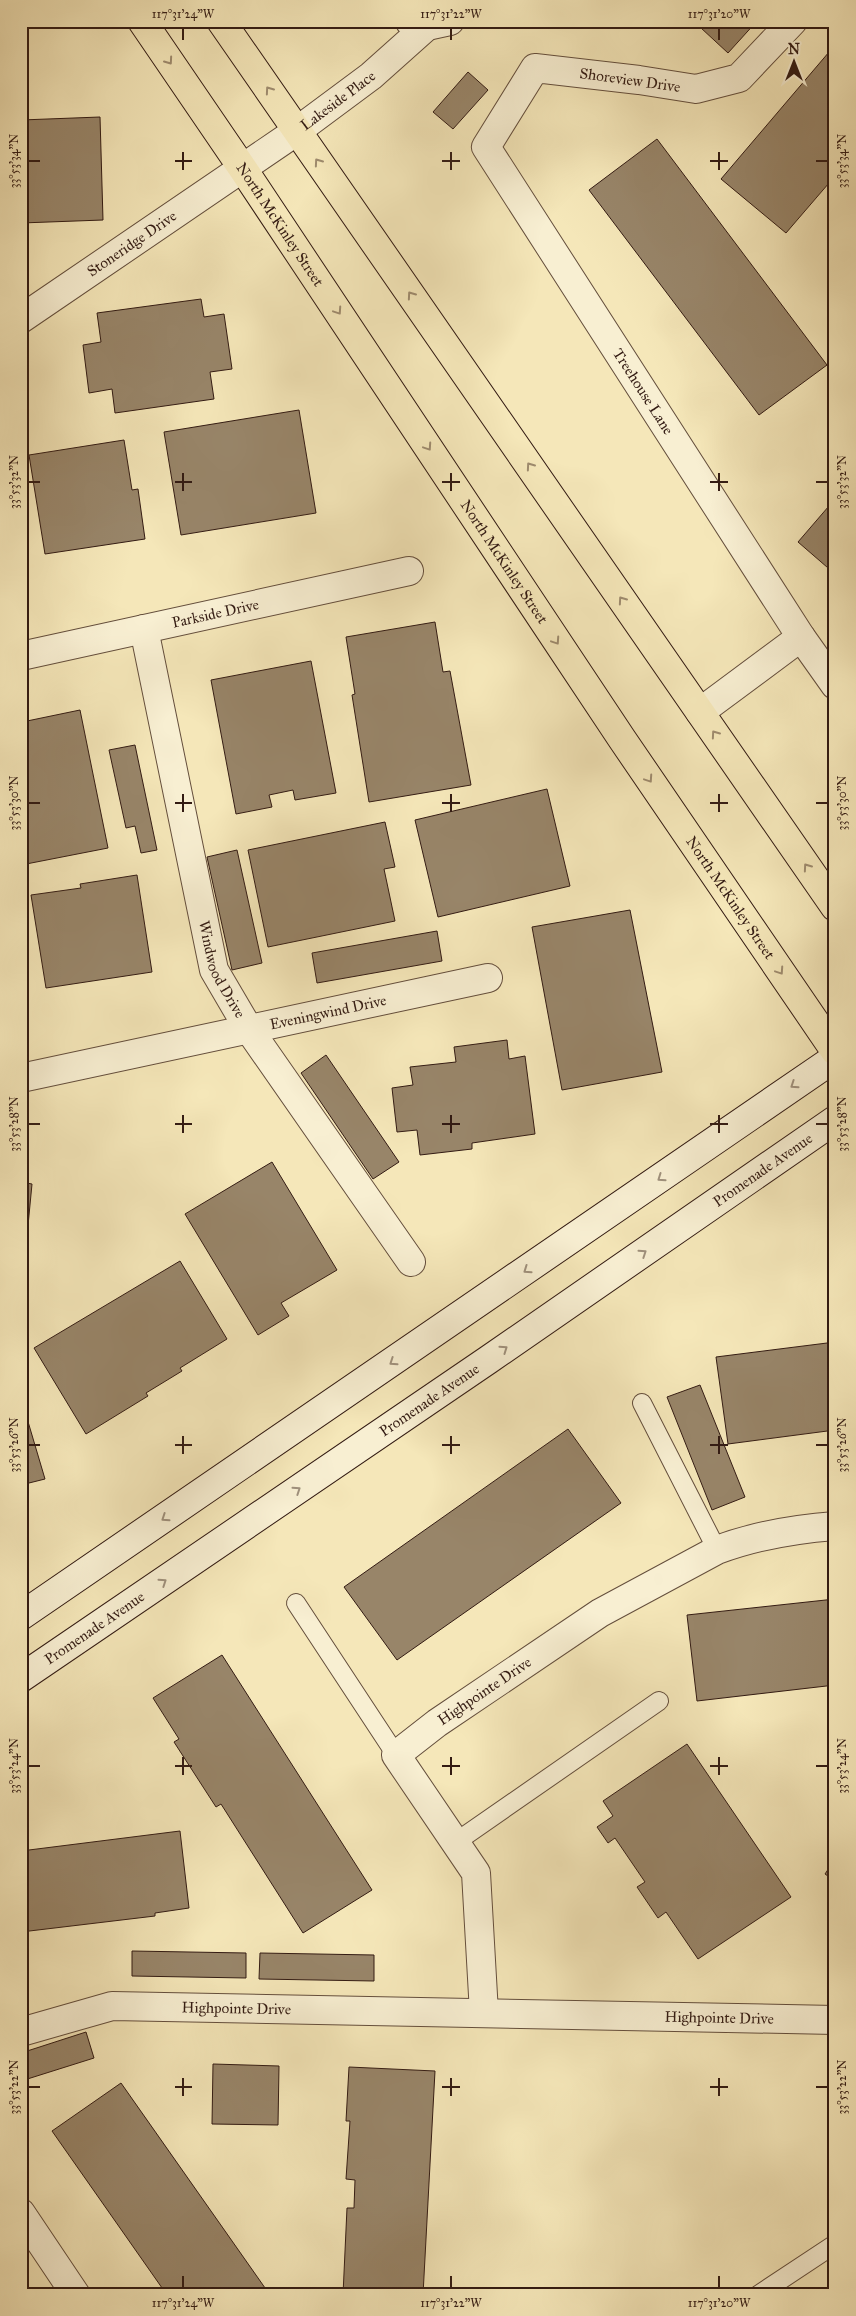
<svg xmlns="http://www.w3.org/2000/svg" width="856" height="2316" viewBox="0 0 856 2316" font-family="'IM FELL Great Primer',serif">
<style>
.building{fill:#988569;stroke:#331b13}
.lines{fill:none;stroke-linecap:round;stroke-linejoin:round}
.service-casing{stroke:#644e3c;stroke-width:20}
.minor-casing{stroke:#644e3c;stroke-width:30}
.secondary-casing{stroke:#331b13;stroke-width:30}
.primary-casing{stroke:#331b13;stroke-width:30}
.service{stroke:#f8efd2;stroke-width:18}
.minor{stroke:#f8efd2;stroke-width:28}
.secondary{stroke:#f8efd2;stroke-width:28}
.primary{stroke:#f5e7b9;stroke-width:28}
.oneway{stroke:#9e8b6e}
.oneway2{stroke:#9f907c}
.ticks{fill:none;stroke:#331b13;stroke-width:2}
.labels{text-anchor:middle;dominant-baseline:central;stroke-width:4;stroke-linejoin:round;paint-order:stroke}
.street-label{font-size:15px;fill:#331b13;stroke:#f8efd2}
.neatline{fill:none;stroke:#331b13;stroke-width:2}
.ticks-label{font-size:12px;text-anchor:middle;fill:#331b13}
</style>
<rect width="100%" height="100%" fill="#f5e7b9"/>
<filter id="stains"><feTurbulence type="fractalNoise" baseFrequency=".004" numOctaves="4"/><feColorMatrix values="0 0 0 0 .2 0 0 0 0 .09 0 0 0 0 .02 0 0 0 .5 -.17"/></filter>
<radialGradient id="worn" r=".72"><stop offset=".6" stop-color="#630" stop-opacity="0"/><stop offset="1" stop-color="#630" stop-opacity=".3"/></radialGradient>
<g class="building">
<polygon points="707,21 757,21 728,53 701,28"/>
<polygon points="835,45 835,176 786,233 721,179"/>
<polygon points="468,72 488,90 453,129 433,112"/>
<polygon points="100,117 103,220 21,223 21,120"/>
<polygon points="657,139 827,365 759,415 589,190"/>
<polygon points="201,299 204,317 224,314 232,369 210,372 214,399 115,413 112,389 89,393 83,345 101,342 97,313"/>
<polygon points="299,410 316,513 181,535 164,432"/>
<polygon points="124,440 132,490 138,489 145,539 45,554 29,455"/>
<polygon points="835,477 835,487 830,483"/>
<polygon points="835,499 835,574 798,542"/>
<polygon points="435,622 443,672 450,671 471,785 369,802 352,695 355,694 346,637"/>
<polygon points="311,661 336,793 295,800 293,790 269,795 272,807 236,814 211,680"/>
<polygon points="80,710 108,848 21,865 21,725 27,724 27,721"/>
<polygon points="135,745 157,850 141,853 135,826 126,828 109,750"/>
<polygon points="547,789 570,886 438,917 415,820"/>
<polygon points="385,822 395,867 384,869 395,921 268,947 248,850"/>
<polygon points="237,850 262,963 232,970 207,857"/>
<polygon points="137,875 152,972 46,988 31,895 81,888 80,884"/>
<polygon points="630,910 662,1072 562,1090 532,927"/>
<polygon points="437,931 442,961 317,983 312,953"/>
<polygon points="507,1040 509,1059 525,1056 535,1134 472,1143 472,1149 420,1155 417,1130 397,1132 392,1088 413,1085 410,1067 456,1062 454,1047"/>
<polygon points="326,1055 399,1162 373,1179 301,1073"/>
<polygon points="272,1162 337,1270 281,1303 289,1316 258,1335 185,1214"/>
<polygon points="21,1182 32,1184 27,1236 21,1236 21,1238"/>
<polygon points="180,1261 227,1339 180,1368 182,1371 146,1393 148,1396 86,1434 34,1348"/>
<polygon points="835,1342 835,1430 728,1444 716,1357"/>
<polygon points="700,1385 745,1497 712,1510 667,1397"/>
<polygon points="21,1398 45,1479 21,1485"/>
<polygon points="568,1429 621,1503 397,1660 344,1587"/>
<polygon points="835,1599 835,1685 697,1701 687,1615"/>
<polygon points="222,1655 372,1890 303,1933 221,1804 216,1807 174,1742 179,1739 153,1698"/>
<polygon points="687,1744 791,1897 698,1959 666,1912 658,1918 637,1887 645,1882 615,1838 608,1843 597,1827 613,1816 603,1801"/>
<polygon points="180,1831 189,1908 155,1913 155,1916 21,1932 21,1851"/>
<polygon points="835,1859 835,1881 825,1874"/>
<polygon points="132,1951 246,1953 246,1978 132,1976"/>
<polygon points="260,1953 374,1955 374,1981 259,1979"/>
<polygon points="86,2032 94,2058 21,2081 21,2053"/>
<polygon points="213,2064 279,2066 278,2125 212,2124"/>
<polygon points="349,2067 435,2071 423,2295 343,2295 347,2208 354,2208 355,2180 346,2179 350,2121 346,2121"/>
<polygon points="121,2083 270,2295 167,2295 52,2131"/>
</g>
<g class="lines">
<g class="service-casing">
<g id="service">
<polyline points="642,1403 717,1550"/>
<polyline points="296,1603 396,1755"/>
<polyline points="456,1842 659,1701"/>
<polyline points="758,2295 835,2244"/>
</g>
</g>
<g class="minor-casing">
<g id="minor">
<path id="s1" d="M793,21L739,78L696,89L639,80L535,68L486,147L801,637L835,685"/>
<polyline points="410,22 427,26 450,21"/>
<path id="s2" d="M21,319L297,131L371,76L427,26"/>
<path id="s3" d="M144,629L214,970L248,1028L411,1262"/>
<path id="s4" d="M21,656L409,571"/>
<polyline points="700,712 801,637"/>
<path id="s5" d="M21,1078L488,978"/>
<path id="s6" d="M484,2013L476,1873L396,1755L437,1723L600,1613L717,1550C754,1536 796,1529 835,1526"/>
<path id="s7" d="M21,2032L112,2006L835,2020"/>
<polyline points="21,2213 76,2295"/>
</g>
</g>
<g class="secondary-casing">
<g id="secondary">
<polyline points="21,1616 835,1058"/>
<path id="s8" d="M21,1678L488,1360L835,1120"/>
</g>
</g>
<g class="primary-casing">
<g id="primary">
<path id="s9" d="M142,21L243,169L622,739L835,1051"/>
<polyline points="221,21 835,907"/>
</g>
</g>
<use href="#service" class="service"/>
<use href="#minor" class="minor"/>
<use href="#secondary" class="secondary"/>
<use href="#primary" class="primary"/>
</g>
<defs><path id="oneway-chevron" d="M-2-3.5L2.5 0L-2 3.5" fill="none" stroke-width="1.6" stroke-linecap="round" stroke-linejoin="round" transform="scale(1.25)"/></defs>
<g class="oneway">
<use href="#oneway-chevron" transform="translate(169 61) rotate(55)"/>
<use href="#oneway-chevron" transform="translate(269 90) rotate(-125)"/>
<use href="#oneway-chevron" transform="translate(318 162) rotate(-125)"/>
<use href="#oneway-chevron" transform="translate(411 295) rotate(-125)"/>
<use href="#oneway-chevron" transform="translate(338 311) rotate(56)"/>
<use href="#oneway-chevron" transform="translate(428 447) rotate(56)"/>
<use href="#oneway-chevron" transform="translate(530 466) rotate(-125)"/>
<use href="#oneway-chevron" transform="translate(622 600) rotate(-125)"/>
<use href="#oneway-chevron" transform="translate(556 641) rotate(56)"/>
<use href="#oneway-chevron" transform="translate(715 734) rotate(-125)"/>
<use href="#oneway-chevron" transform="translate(649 779) rotate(56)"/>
<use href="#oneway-chevron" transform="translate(807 867) rotate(-125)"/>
<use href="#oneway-chevron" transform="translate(780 971) rotate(56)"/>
</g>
<g class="oneway2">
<use href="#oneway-chevron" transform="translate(794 1085) rotate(146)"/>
<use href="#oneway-chevron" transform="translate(661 1178) rotate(145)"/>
<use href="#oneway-chevron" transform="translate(643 1253) rotate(-34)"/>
<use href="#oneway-chevron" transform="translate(527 1270) rotate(145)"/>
<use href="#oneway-chevron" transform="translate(504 1349) rotate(-35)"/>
<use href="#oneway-chevron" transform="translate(393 1362) rotate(146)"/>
<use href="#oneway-chevron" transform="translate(297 1490) rotate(-34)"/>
<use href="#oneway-chevron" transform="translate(165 1518) rotate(146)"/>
<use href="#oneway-chevron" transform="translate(163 1582) rotate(-34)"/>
</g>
<path class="ticks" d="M183,28V40M451,28V40M719,28V40M183,152V170M451,152V170M719,152V170M28,161H40M175,161H192M442,161H460M710,161H728M816,161H828M183,473V491M451,473V491M719,473V491M28,482H40M175,482H192M442,482H460M710,482H728M816,482H828M183,794V812M451,794V812M719,794V812M28,803H40M175,803H192M442,803H460M710,803H728M816,803H828M183,1115V1133M451,1115V1133M719,1115V1133M28,1124H40M175,1124H192M442,1124H460M710,1124H728M816,1124H828M183,1436V1454M451,1436V1454M719,1436V1454M28,1445H40M175,1445H192M442,1445H460M710,1445H728M816,1445H828M183,1757V1775M451,1757V1775M719,1757V1775M28,1766H40M175,1766H192M442,1766H460M710,1766H728M816,1766H828M183,2078V2096M451,2078V2096M719,2078V2096M28,2087H40M175,2087H192M442,2087H460M710,2087H728M816,2087H828M183,2276V2288M451,2276V2288M719,2276V2288"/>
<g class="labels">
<g class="street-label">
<text transform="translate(630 80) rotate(8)">Shoreview Drive</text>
<text stroke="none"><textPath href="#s2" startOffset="385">Lakeside Place</textPath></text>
<text stroke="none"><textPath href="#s9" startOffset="246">North McKinley Street</textPath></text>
<text stroke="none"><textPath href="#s2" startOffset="134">Stoneridge Drive</textPath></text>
<text stroke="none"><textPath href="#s1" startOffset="669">Treehouse Lane</textPath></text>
<text stroke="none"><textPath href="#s9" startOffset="651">North McKinley Street</textPath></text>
<text stroke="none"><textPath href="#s4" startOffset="199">Parkside Drive</textPath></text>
<text stroke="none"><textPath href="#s9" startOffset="1056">North McKinley Street</textPath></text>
<text stroke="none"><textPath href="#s3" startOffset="350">Windwood Drive</textPath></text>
<text stroke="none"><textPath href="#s5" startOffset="314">Eveningwind Drive</textPath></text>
<text stroke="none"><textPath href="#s8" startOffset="899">Promenade Avenue</textPath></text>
<text stroke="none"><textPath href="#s8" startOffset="494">Promenade Avenue</textPath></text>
<text stroke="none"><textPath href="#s8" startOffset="89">Promenade Avenue</textPath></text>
<text stroke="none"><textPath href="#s6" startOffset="392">Highpointe Drive</textPath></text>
<text stroke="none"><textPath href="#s7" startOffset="219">Highpointe Drive</textPath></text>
<text stroke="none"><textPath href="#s7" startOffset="702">Highpointe Drive</textPath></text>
</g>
</g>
<rect width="856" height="2316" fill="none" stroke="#f5e7b9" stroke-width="55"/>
<g transform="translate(794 62)" stroke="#f8efd2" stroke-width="4" paint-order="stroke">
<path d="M0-4L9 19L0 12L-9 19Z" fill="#331b13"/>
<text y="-8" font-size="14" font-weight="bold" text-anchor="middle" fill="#331b13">N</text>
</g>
<rect x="28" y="28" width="800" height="2260" class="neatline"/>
<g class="ticks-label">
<text x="183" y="18">117°31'24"W</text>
<text x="451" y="18">117°31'22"W</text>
<text x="719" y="18">117°31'20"W</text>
<text transform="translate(14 161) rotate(-90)" y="4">33°53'34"N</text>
<text transform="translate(842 161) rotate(-90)" y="4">33°53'34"N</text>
<text transform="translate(14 482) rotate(-90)" y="4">33°53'32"N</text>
<text transform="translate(842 482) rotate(-90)" y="4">33°53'32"N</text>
<text transform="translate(14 803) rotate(-90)" y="4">33°53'30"N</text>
<text transform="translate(842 803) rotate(-90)" y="4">33°53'30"N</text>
<text transform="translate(14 1124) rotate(-90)" y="4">33°53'28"N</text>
<text transform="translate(842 1124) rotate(-90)" y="4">33°53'28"N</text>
<text transform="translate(14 1445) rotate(-90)" y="4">33°53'26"N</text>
<text transform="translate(842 1445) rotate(-90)" y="4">33°53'26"N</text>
<text transform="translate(14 1766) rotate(-90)" y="4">33°53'24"N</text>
<text transform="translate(842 1766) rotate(-90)" y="4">33°53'24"N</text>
<text transform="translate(14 2087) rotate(-90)" y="4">33°53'22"N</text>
<text transform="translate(842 2087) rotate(-90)" y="4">33°53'22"N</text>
<text x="183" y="2307">117°31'24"W</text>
<text x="451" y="2307">117°31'22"W</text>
<text x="719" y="2307">117°31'20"W</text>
</g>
<rect width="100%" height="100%" filter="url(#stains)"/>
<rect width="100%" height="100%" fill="url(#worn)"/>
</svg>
